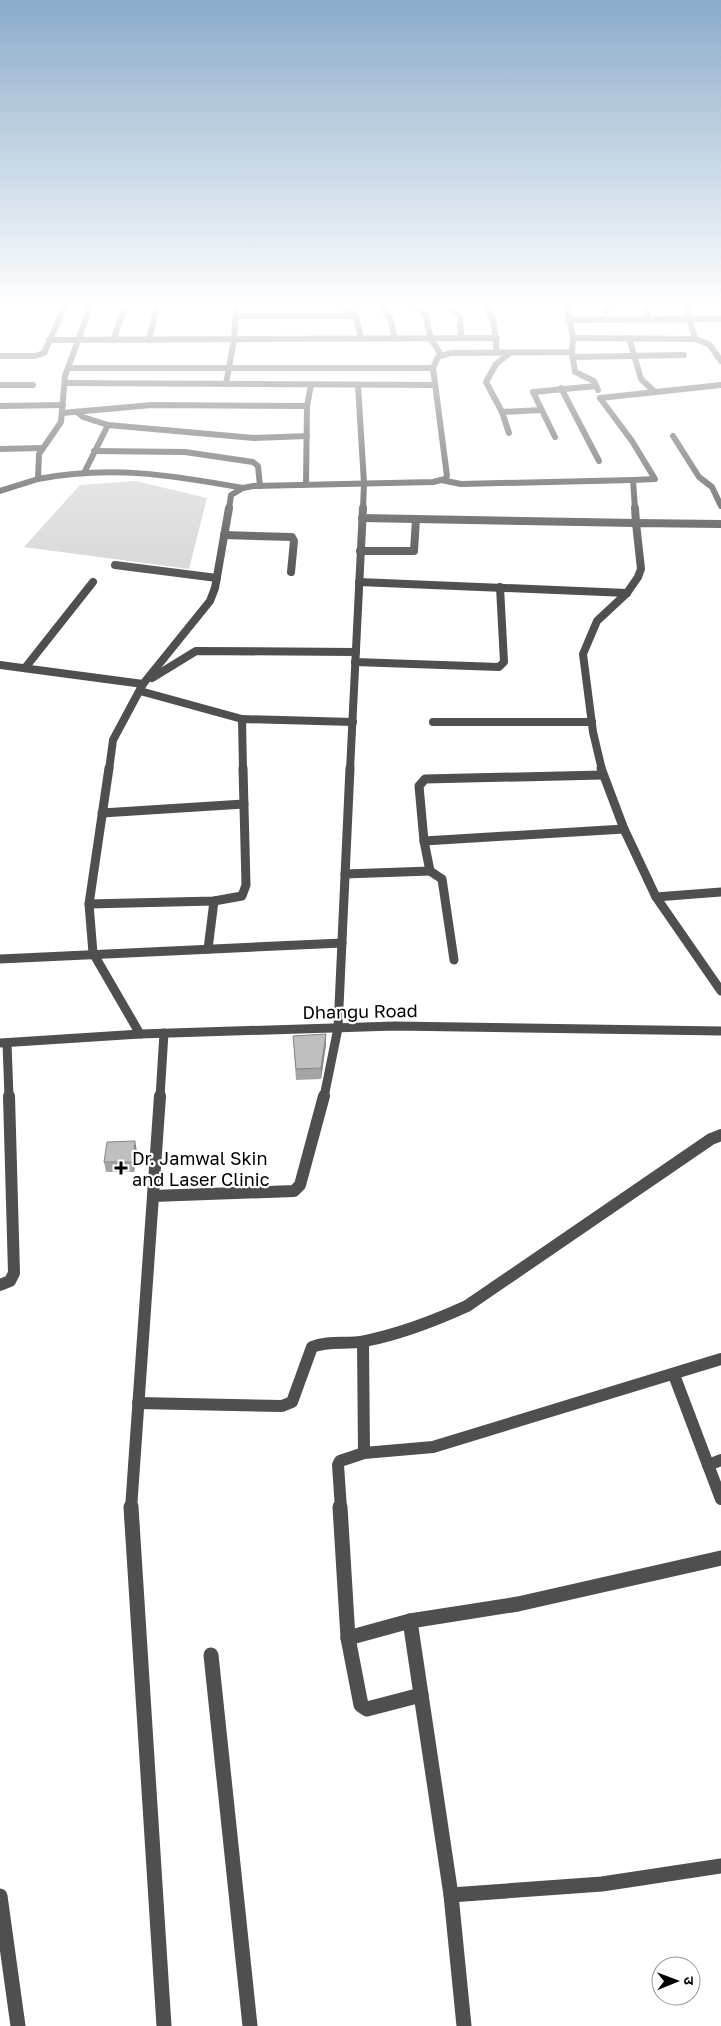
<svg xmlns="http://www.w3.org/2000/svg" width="721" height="2026" viewBox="0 0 721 2026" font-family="'Golos Text','Noto Sans Devanagari',sans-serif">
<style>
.green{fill:#d6d6d6}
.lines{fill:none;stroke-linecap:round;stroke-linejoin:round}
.minor-far4{stroke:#4f4f4f;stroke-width:6}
.minor-far3{stroke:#4f4f4f;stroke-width:8}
.minor-far2{stroke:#4f4f4f;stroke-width:9}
.minor-far1{stroke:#4f4f4f;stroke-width:12}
.minor{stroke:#4f4f4f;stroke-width:15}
.tertiary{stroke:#4f4f4f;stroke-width:9}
.wall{fill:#a4a4a4}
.shaded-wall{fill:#868686}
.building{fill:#bfbfbf;stroke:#868686}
.poi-dot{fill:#000;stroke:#fff;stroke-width:2}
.labels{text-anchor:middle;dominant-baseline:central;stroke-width:4.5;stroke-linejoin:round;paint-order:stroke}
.street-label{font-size:18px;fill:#000;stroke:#fff}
.poi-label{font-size:18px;fill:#000;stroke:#fff;text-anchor:start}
</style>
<rect width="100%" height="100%" fill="#fff"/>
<polygon class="green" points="136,481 207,498 189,569 24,547 80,485"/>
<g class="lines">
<g class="minor-far4">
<path d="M92,302L65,376L61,422L39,454L38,479C110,465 172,475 243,488"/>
<polyline points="338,302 356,316 361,339"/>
<polyline points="377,302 390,318 395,339"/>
<polyline points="410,302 425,314 431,339 441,355"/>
<polyline points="444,302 460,318 461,338"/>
<polyline points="482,302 493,319 497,352"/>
<polyline points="605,302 607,311"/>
<polyline points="643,302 649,320"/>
<polyline points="685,302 695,339"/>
<polyline points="236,316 356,316"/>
<polyline points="568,320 721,319"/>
<polyline points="573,338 695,339 709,344 721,361"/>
<polyline points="629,338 641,379 655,392"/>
<polyline points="49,340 497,338"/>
<polyline points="113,340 127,302"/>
<polyline points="149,340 158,302"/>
<polyline points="572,352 575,372 594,381 598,390"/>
<polyline points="0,356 35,356 44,353 65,306 63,302"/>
<polyline points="572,357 684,355"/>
<polyline points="68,368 433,368"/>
<polyline points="65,383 435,385"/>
<polyline points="226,384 234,340 236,302"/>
<polyline points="0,385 33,385"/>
<polyline points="358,385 364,483 363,509"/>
<polyline points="561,388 599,461"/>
<polyline points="0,406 63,405"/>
<polyline points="77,412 83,417 108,425 254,438 307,436"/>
<polyline points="502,412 541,410"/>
<polyline points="62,413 152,405 307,406"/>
<polyline points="509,433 502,412 486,382 496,364 510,353"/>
<polyline points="673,436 699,477 712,487 721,506"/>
<polyline points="555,437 533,392 596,386"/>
<polyline points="0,449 43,448"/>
<polyline points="94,451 185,452 253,462 258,466 260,486"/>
<polyline points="85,471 108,425"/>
<polyline points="441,480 461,484 633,480"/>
<polyline points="306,484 307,406 311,385"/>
<polyline points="0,491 38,479"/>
<polyline points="229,509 231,495 243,488 253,486 433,482 445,479 447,476 433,368 438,357 451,353 572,352 573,338 566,302"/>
<polyline points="635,509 633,480 655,479 632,441 600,398 721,385"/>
</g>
<g class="minor-far3">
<polyline points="362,518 636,523 635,508"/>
<polyline points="224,535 292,537 294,541 291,572"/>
<polyline points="360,551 414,551 416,519"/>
<polyline points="115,565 217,578"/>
<polyline points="359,582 627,593"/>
<polyline points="355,662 499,667 504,662 500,587"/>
<polyline points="0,665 143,684 113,740 109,770"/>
<polyline points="25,668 93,582"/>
<polyline points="152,678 196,651 356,652"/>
<polyline points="143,684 210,601 215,588 229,508"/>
<polyline points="140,691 242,719"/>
<polyline points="433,722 592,722"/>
<polyline points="243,770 242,719 353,722"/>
<polyline points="350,770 363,508"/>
<polyline points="602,770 593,732 583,654 597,621 627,593 638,577 641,569 636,523 721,524"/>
</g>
<g class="minor-far2">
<polyline points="109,768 89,904 93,953 140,1034"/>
<polyline points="601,768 624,829 656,897 721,991"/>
<polyline points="102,813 244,804"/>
<polyline points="424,841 624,829"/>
<polyline points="430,871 442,879 454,960"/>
<polyline points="345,874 430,871 424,841 419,786 425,779 603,775"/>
<polyline points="656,897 721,892"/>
<polyline points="89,904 214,901 242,896 246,885 243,768"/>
<polyline points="208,949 214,901"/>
<polyline points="0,959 342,943"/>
<polyline points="7,1043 9,1097"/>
<polyline points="160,1097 164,1033"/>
<polyline points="324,1097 338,1028 350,768"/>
</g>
<g class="minor-far1">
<polyline points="153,1196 294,1191 300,1185 324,1096"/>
<polyline points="0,1285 10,1281 14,1273 9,1096"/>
<polyline points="363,1342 364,1453"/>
<polyline points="674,1375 721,1499"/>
<path d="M138,1403L282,1406L292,1402L312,1347C329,1340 347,1345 365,1341C400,1334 434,1321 467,1306L711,1139L721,1135"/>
<polyline points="708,1465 721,1460"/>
<polyline points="131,1509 160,1096"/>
<polyline points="341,1509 338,1465 340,1461 364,1453 433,1447 721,1359"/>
</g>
<g class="minor">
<polyline points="131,1507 164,2026"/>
<polyline points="340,1507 348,1638 361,1705 367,1709 421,1695"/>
<polyline points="410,1621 451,1895 464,2026"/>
<polyline points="348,1638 410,1621 518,1604 721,1558"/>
<polyline points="211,1655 250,2026"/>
<polyline points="451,1895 602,1884 721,1866"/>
<polyline points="0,1896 18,2026"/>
</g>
<polyline class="tertiary" points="0,1043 140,1034 395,1026 721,1031"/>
</g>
<g class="wall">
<polygon points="326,1034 326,1044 321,1079 296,1080 293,1036"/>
<polygon points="137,1151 134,1172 106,1172 104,1162"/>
</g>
<g class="shaded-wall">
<polygon points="326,1034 326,1044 321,1079 321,1068"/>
<polygon points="135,1141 137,1151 134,1172 133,1162"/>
</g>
<g class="building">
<polygon points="326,1034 321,1068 296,1069 293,1036"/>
<polygon points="135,1141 133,1162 104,1162 107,1142"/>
</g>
<linearGradient id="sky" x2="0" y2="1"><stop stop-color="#8aabca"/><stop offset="0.52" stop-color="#fff"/><stop offset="1" stop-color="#fff" stop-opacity="0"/></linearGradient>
<rect width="721" height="586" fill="url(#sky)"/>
<path class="poi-dot" d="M118.5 1160.5h5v5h5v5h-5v5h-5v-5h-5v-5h5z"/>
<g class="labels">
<g class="street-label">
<text transform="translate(360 1011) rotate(-1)">Dhangu Road</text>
</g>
<g class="poi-label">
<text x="132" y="1158">Dr. Jamwal Skin<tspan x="132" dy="21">and Laser Clinic</tspan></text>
</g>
</g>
<g transform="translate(676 1981) rotate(89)"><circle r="24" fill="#ffffff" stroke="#999999"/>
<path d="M0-4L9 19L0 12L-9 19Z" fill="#000000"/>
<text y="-8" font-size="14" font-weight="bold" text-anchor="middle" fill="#000000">उ</text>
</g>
</svg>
